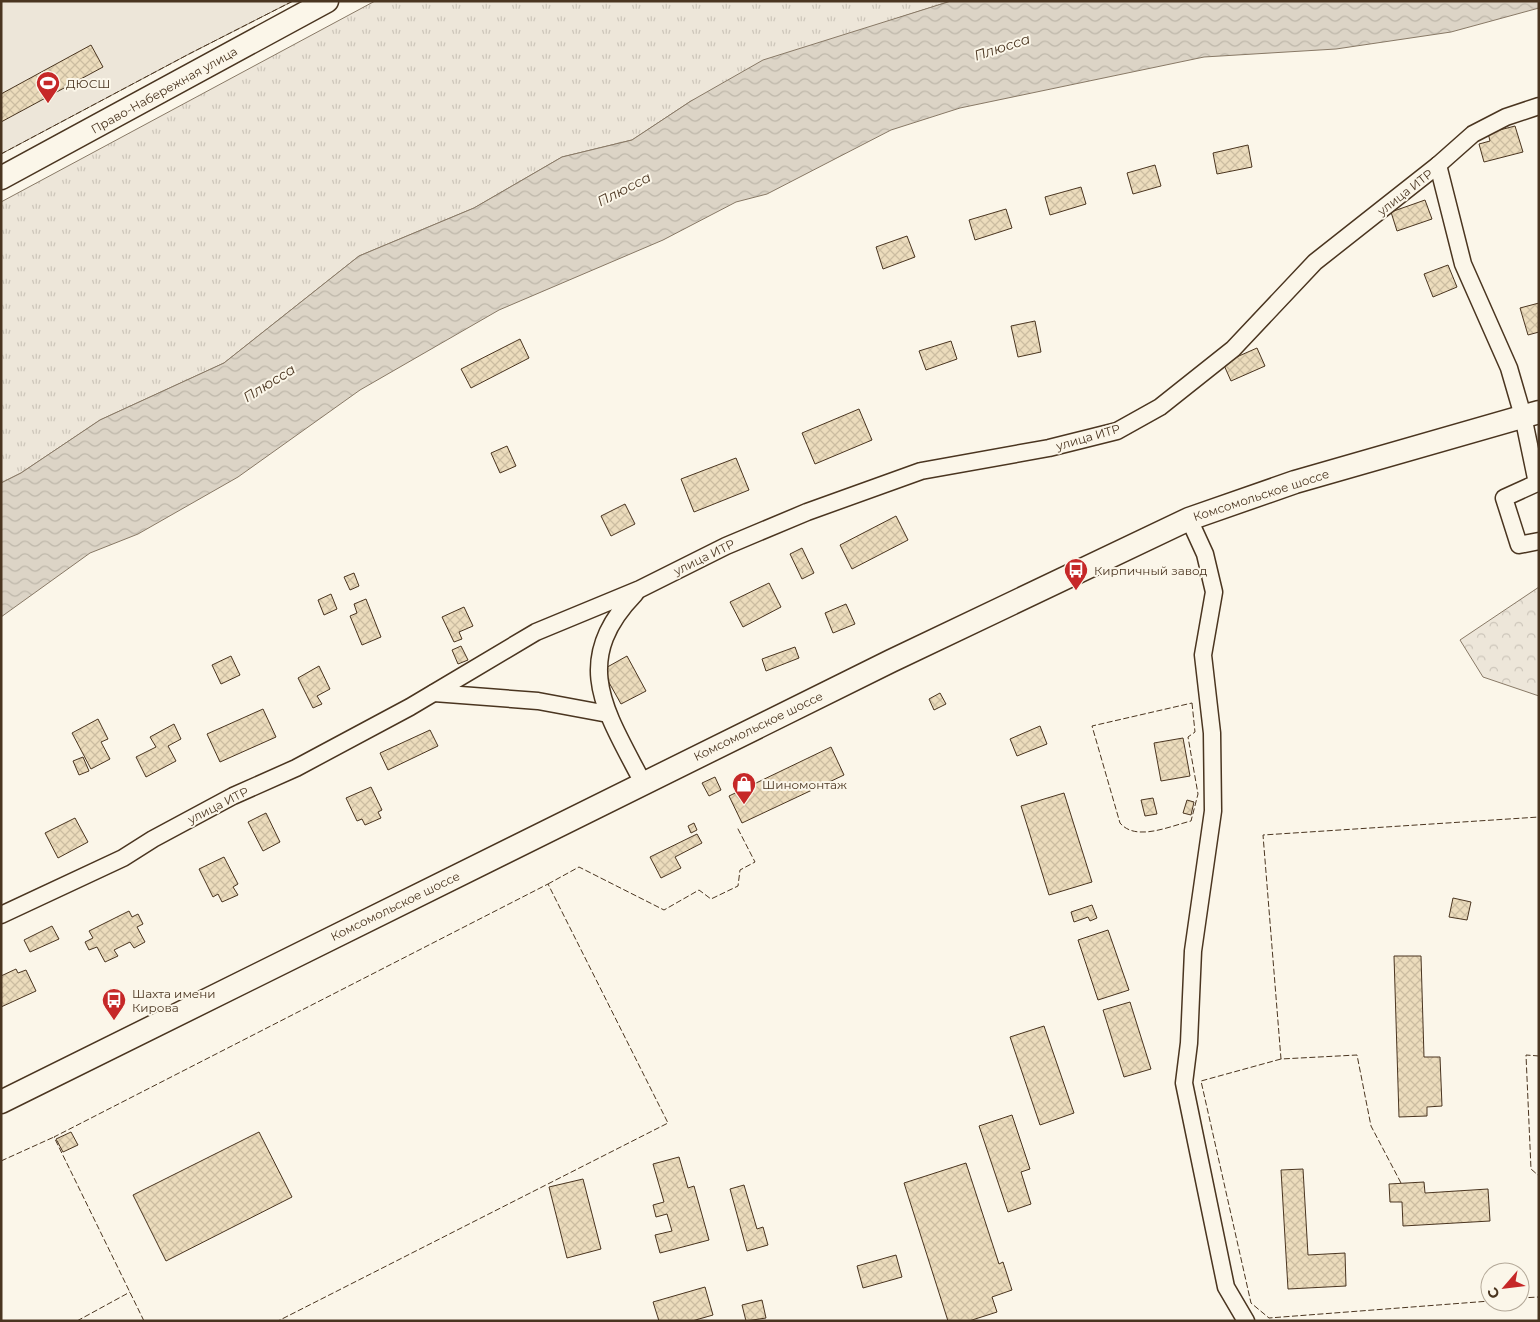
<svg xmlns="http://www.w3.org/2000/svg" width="1540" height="1322" viewBox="0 0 1540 1322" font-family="Montserrat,sans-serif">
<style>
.green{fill:#ede6d9;stroke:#887966}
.forest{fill:url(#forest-crowns);stroke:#887966}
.park{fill:url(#park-tufts);stroke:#887966}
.water{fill:url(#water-waves);stroke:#887966}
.building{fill:url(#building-cross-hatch);stroke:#4a3520}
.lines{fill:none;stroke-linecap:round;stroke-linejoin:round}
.street-casing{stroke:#4a3520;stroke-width:19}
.secondary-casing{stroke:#4a3520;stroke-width:25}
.street{stroke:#fbf6e9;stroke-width:16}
.secondary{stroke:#fbf6e9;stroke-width:22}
.fence{stroke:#4a3520;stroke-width:1;stroke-dasharray:6 2.5;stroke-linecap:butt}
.labels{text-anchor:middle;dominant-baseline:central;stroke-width:4;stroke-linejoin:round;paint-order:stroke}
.poi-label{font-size:12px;fill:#4a3520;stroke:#fbf6e9;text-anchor:start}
.street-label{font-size:12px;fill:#4a3520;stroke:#fbf6e9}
.water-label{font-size:14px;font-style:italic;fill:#4a3520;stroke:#fbf6e9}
</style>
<defs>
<pattern id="forest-crowns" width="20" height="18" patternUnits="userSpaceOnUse" patternTransform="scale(1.25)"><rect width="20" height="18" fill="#ede6d9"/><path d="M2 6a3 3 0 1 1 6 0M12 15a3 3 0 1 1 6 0" fill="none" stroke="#cdc6ba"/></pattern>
<pattern id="park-tufts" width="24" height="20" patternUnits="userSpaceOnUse" patternTransform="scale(1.25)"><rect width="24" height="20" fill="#ede6d9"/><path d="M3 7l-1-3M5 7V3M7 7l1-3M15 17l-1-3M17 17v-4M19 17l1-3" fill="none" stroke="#cdc6ba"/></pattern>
<pattern id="water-waves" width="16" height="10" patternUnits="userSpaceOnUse" patternTransform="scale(1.25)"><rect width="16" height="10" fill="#dcd4c6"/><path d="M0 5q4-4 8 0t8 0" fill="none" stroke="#beb7aa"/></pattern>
<pattern id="building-cross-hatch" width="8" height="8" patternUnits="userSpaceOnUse" patternTransform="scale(1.25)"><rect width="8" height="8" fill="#ecdcbc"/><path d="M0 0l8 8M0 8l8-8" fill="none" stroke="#ccbda1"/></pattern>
</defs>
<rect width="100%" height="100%" fill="#fbf6e9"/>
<polygon class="green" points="1,1 293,1 189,54 1,154"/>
<polygon class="forest" points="1539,587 1539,696 1483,677 1460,640"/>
<polygon class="park" points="375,1 951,1 898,18 691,101 632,140 562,157 474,208 359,256 224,363 100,420 21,473 1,483 1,202"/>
<polygon class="water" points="951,1 1539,1 1539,8 1451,32 1336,49 1204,57 960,108 891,130 767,194 736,202 663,240 499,310 360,390 238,477 138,534 90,553 1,617 1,483 21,473 100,420 224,363 359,256 474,208 562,157 632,140 691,101 763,60"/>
<g class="building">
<polygon points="91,45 103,67 1,122 1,94"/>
<polygon points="1515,126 1523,152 1484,162 1479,144 1490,141 1488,133"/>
<polygon points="1248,145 1252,167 1217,174 1213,153"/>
<polygon points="1155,165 1161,186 1133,194 1127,173"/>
<polygon points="1081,187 1086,204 1050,215 1045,197"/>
<polygon points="1425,200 1432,219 1397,231 1391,212"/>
<polygon points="1006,209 1012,228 975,240 969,220"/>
<polygon points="907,236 915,257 883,269 876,247"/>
<polygon points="1448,265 1457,287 1433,297 1424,274"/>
<polygon points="1539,303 1539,332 1528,335 1520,308"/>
<polygon points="1035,321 1041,352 1018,357 1011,326"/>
<polygon points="520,339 529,358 471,388 461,369"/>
<polygon points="951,341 957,359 926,370 919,351"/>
<polygon points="1257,348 1265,366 1231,381 1223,363"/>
<polygon points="859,409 872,440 815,464 802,433"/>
<polygon points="507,446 516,466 500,473 491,453"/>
<polygon points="736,458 749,490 694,512 681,479"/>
<polygon points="625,504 635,524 611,536 601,516"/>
<polygon points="896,516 908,540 852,569 840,545"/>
<polygon points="802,548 814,573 802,579 790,554"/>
<polygon points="354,573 359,586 350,590 344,577"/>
<polygon points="769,583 781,607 743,627 730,602"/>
<polygon points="331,594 337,609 324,615 318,600"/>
<polygon points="366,599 381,637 362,645 350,616 357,613 354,604"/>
<polygon points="846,604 855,624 833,633 825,613"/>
<polygon points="464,607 473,626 459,632 462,639 454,642 442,617"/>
<polygon points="461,646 468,660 458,664 452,650"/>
<polygon points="795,647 799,658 766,671 762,659"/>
<polygon points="231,656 240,675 221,684 212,665"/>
<polygon points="627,656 646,691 621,704 602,670"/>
<polygon points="319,666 330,689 317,696 322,704 313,708 298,678"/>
<polygon points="940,693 946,704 934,710 929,699"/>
<polygon points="263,709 276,737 220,762 207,734"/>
<polygon points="98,719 108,739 101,742 110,759 91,769 72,733"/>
<polygon points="174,724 181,739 168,746 176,761 146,777 136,757 156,747 150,737"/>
<polygon points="1040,726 1047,744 1017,756 1010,739"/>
<polygon points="430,730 438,746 388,770 380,753"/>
<polygon points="1183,738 1190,776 1161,781 1154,743"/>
<polygon points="831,747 844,775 742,823 729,796"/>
<polygon points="83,757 89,771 79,775 73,761"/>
<polygon points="715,777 721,790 709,796 702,783"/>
<polygon points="371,787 382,810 378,812 381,818 365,825 362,819 357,821 346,798"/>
<polygon points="1064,793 1092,882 1049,895 1021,806"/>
<polygon points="1153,798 1157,814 1145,816 1141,800"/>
<polygon points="1187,800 1194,802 1191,815 1183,813"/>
<polygon points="266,813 280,842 263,851 248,822"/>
<polygon points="75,818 88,842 58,858 45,833"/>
<polygon points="694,823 697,830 691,833 688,826"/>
<polygon points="697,834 702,843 675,857 681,868 661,878 650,857"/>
<polygon points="224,857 238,884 233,887 238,895 222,902 218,894 213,897 199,869"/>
<polygon points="1453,898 1471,902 1467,920 1449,917"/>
<polygon points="1092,905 1097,918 1090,921 1088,917 1074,922 1071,912"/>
<polygon points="129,911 132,917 138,914 143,924 137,927 145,942 134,948 130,942 114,950 118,956 105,962 97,947 89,950 85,942 93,938 89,931"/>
<polygon points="52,926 59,939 30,952 24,940"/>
<polygon points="1108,930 1129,990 1098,1000 1078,940"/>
<polygon points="1394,956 1421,956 1424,1057 1440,1057 1442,1106 1427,1107 1427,1116 1399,1117"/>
<polygon points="16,969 18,973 26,970 36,991 1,1007 1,976"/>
<polygon points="1130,1002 1151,1069 1124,1077 1103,1010"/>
<polygon points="1044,1026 1074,1113 1040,1125 1010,1037"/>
<polygon points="1012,1115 1030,1169 1021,1172 1031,1204 1008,1212 979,1126"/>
<polygon points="71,1132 78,1145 63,1152 56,1139"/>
<polygon points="259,1132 292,1197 166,1261 133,1195"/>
<polygon points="679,1157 688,1188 694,1186 709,1240 660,1253 655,1235 672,1231 667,1214 656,1217 653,1205 664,1202 653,1164"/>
<polygon points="966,1163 999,1264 1003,1262 1012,1290 992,1297 997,1312 969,1321 948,1321 904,1183"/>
<polygon points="1303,1169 1308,1255 1345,1253 1346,1286 1288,1289 1281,1170"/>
<polygon points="583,1179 601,1249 567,1258 549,1187"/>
<polygon points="1424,1182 1425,1193 1488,1189 1490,1221 1403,1226 1402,1202 1390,1202 1389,1184"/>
<polygon points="744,1185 757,1229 763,1227 768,1245 747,1251 730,1189"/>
<polygon points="896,1255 902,1277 863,1288 857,1266"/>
<polygon points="705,1287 713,1315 692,1321 659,1321 653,1302"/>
<polygon points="762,1300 766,1318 746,1321 742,1305"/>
</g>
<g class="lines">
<g class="street-casing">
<g id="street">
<polyline points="1438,165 1463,264 1509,368 1523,416 1537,483 1504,498 1519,545 1539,541"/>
<polyline points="1189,519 1205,554 1214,592 1203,655 1212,733 1213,811 1193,951 1189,1043 1184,1083 1226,1287 1246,1321"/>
<path d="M635,594C569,662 607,713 643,783"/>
<polyline points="434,693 538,701 608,714"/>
<polyline points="1,915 123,858 153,839 233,796 296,768 410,707 536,632 640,589 726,546 807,512 921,471 1049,448 1117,431 1160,407 1233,349 1315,262 1438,165 1473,134 1506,117 1539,106"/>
</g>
</g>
<g class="secondary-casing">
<g id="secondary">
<polyline points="1,178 327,1"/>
<polyline points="1,1102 891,661 1189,519 1295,482 1539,412"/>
</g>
</g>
<use href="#street" class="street"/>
<use href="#secondary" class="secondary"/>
<g class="fence">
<polyline points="1,154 189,54 293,1"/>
<path d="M1192,703L1195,732L1188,737L1198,794L1191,821C1170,826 1136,842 1120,823L1092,726Z"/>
<polyline points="548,884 579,867 664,910 699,890 711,899 738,886 740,870 755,862 737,827"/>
<polyline points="1539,1056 1526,1055 1531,1169 1539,1176"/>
<polyline points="1281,1059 1201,1081 1251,1303 1269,1318 1490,1301"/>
<polyline points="1,1161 54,1137"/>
<polyline points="1401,1183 1371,1126 1357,1055 1281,1059 1263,835 1539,817"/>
<polyline points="1520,1298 1539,1297"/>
<polyline points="77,1321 130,1292"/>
<polyline points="144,1321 54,1137 548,884 668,1123 278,1321"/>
</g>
</g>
<defs>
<g id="stadium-pin" transform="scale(1.25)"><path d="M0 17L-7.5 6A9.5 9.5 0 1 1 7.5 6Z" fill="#c62828" stroke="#fbf6e9"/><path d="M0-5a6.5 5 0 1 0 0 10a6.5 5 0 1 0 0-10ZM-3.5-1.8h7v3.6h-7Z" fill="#fff"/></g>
<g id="bus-pin" transform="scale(1.25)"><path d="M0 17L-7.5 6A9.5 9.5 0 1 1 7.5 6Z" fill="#c62828" stroke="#fbf6e9"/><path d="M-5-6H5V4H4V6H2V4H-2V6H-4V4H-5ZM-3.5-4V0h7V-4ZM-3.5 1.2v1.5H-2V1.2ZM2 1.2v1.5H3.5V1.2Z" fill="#fff"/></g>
<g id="shop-pin" transform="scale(1.25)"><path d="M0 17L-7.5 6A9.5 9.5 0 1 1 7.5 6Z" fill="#c62828" stroke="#fbf6e9"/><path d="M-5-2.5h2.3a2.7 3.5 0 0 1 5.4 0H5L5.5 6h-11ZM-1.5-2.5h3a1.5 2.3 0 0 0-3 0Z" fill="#fff"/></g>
</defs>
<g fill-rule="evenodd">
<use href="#stadium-pin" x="48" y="83"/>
<use href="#bus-pin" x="1076" y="570"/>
<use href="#shop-pin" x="744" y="784"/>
<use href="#bus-pin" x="114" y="1000"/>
</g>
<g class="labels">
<g class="poi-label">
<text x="66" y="83">ДЮСШ</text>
<text x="1094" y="570">Кирпичный завод</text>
<text x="762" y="784">Шиномонтаж</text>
<text x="132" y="993">Шахта имени<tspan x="132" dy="14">Кирова</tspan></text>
</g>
<g class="street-label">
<text transform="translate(164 90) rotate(-29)">Право-Набережная улица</text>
<text transform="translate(1405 192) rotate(-38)">улица ИТР</text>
<text transform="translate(1088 437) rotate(-16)">улица ИТР</text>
<text transform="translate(1261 495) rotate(-18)">Комсомольское шоссе</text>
<text transform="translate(704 557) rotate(-26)">улица ИТР</text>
<text transform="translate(758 726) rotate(-26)">Комсомольское шоссе</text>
<text transform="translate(218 805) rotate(-27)">улица ИТР</text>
<text transform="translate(395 906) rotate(-26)">Комсомольское шоссе</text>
</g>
<g class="water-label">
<text transform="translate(1002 47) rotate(-18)">Плюсса</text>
<text transform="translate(624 189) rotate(-27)">Плюсса</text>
<text transform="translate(269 383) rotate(-32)">Плюсса</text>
</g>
</g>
<rect width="1540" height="1322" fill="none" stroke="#4a3520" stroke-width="5"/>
<g transform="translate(1505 1287) rotate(242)"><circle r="24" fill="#fbf6e9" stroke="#b4a999"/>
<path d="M0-4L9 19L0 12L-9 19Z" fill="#c62828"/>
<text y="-8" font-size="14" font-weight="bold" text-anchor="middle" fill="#4a3520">С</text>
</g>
</svg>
